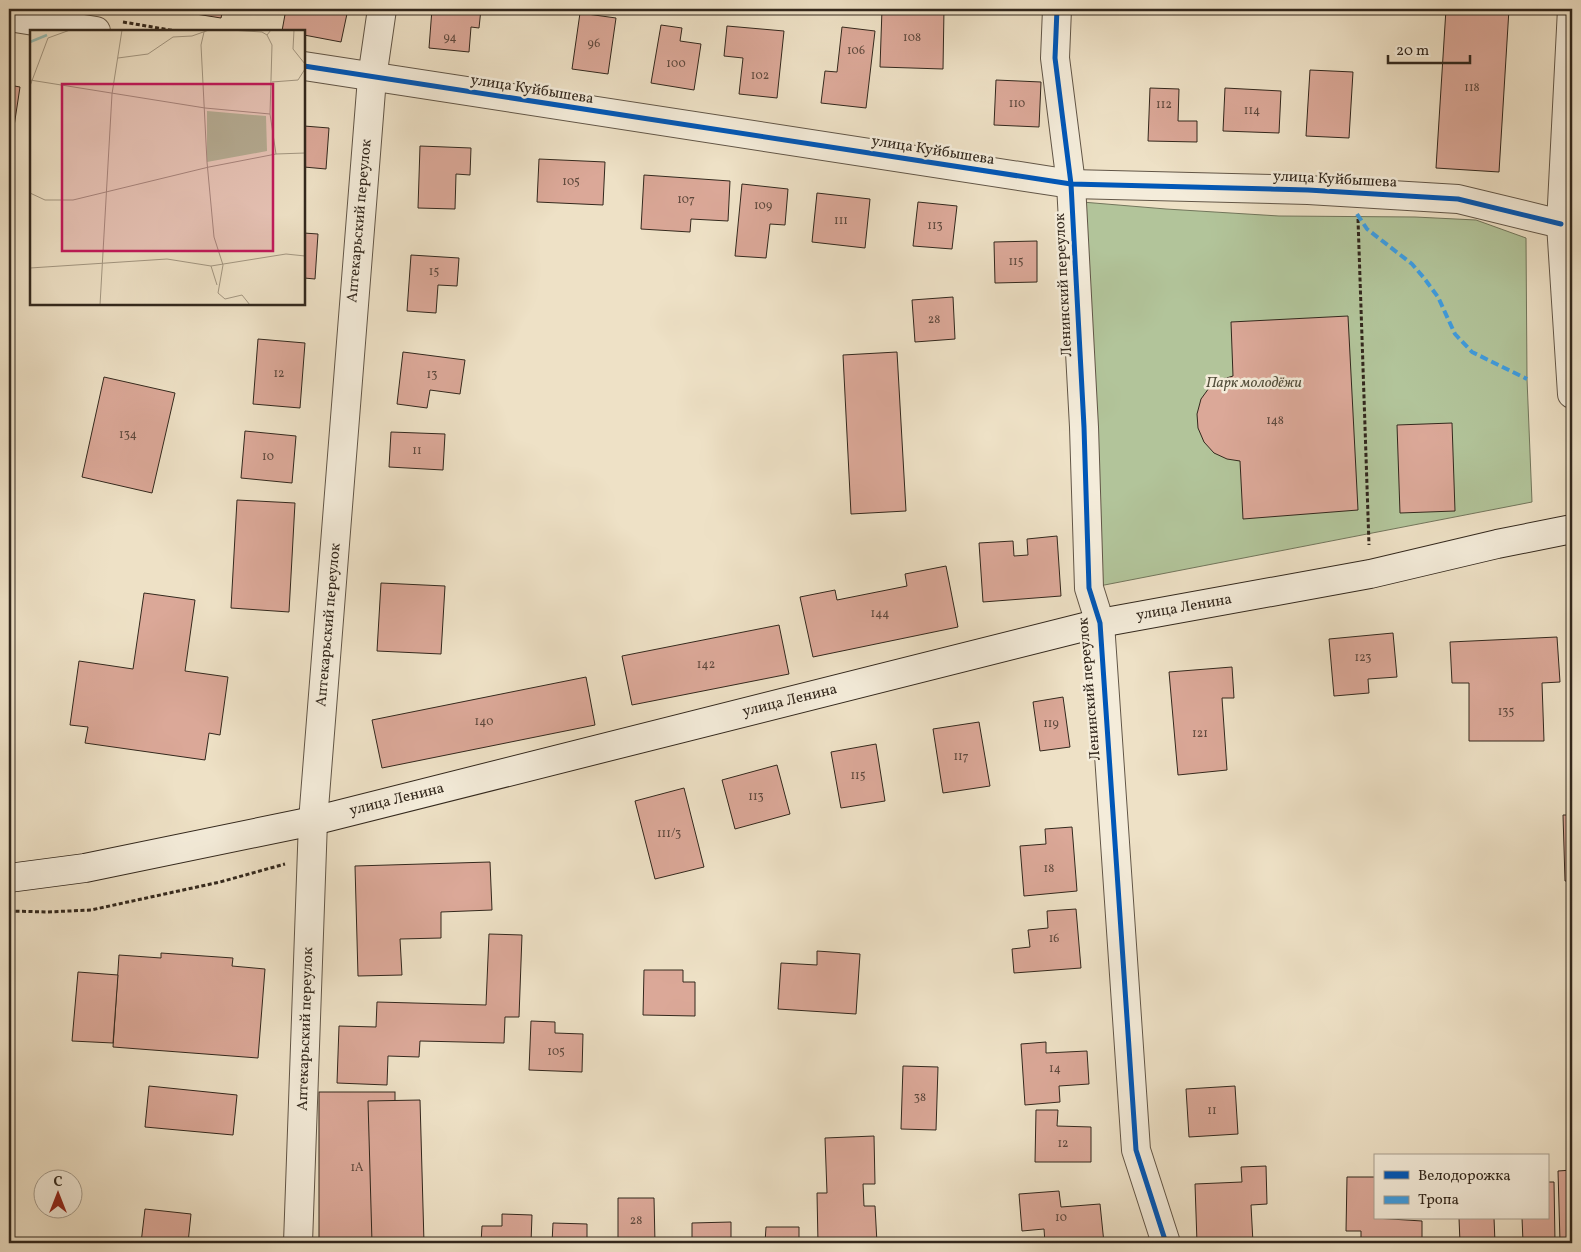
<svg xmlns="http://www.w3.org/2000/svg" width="1581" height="1252" viewBox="0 0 1581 1252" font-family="Vollkorn,serif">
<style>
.green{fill:#b2c49a;stroke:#72765c}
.building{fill:#dba898;stroke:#33281d}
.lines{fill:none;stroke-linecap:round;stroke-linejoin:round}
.street-casing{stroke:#625647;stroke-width:30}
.secondary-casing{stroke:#33281d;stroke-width:30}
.path{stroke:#33281d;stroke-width:3;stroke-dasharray:4 2.5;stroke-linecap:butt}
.street{stroke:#f4ecda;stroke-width:28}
.secondary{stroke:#f4ecda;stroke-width:28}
.quiet{stroke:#3e9cdf;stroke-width:4;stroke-dasharray:8 4;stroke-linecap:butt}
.cycleway-casing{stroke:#f4ecda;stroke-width:8}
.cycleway{stroke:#0057b8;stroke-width:5}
.labels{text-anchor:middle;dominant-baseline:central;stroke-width:5;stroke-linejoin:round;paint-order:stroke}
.number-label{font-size:12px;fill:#5d483c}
.street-label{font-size:15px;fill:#33281d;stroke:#f4ecda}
.park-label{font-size:15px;font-style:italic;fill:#534f3c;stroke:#f4ecda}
.inset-river{fill:none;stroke:#99beb5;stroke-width:2.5}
.inset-road{fill:none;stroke:#a39782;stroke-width:1}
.view{fill:#c2185b;fill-opacity:0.15;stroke:#c2185b;stroke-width:2.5}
.inset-edge{fill:none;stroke:#33281d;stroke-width:2.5}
</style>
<rect width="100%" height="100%" fill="#eee1c6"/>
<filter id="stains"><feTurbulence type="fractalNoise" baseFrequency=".004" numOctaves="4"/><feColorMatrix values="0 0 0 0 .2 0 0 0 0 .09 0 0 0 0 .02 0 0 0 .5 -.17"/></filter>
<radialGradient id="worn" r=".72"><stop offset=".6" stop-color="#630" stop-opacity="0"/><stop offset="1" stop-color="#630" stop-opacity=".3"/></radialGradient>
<polygon class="green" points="1082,202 1166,209 1279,216 1415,217 1476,220 1526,238 1527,379 1532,502 1089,588"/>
<g class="building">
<polygon points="177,9 223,9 221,18 177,11"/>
<polygon points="286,9 348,9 341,42 304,35 304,31 282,31"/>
<polygon points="432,9 481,9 479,28 471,27 469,52 429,48"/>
<polygon points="882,9 944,9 943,69 880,67"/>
<polygon points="1446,9 1509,9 1499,172 1436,168"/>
<polygon points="580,13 616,18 608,74 572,69"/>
<polygon points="661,25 682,28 680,41 701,44 694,90 651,83"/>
<polygon points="727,26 784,31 777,98 739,94 743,58 724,56"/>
<polygon points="842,27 875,31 866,108 821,103 825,71 837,72"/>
<polygon points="1310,70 1353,72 1349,138 1306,136"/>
<polygon points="996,80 1041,82 1039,127 994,125"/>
<polygon points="9,85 20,87 13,133 9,132"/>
<polygon points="1150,88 1179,89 1178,121 1197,121 1197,142 1148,141"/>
<polygon points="1225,88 1281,91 1279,133 1223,131"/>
<polygon points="304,126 329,128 326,169 304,167"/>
<polygon points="420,146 471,148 470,175 456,174 455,209 418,208"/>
<polygon points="539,159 605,162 603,205 537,202"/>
<polygon points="644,175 730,181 728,221 691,219 690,232 641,229"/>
<polygon points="742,184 788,189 785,225 770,224 766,258 735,256"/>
<polygon points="817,193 870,199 865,248 812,242"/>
<polygon points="918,202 957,206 952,249 913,246"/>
<polygon points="304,233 318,234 315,279 304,278"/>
<polygon points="1037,241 1037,282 995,283 994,242"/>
<polygon points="411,255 459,258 457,286 438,285 436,313 407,311"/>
<polygon points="953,297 955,339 915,342 912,300"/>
<polygon points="1348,316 1358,510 1243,519 1240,461 1227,459 1214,453 1204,442 1198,428 1197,414 1201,399 1209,388 1220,380 1233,376 1231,322"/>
<polygon points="258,339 305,343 300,408 253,404"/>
<polygon points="403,352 465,360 460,394 430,390 427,408 397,404"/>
<polygon points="897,352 906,511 851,514 843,355"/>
<polygon points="104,377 175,393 152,493 82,477"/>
<polygon points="1452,423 1455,511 1400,513 1397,425"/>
<polygon points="245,431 296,436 292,483 241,478"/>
<polygon points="391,432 445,434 443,470 389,467"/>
<polygon points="237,500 295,503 289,612 231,608"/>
<polygon points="1057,536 1061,596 983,602 979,543 1013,541 1014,556 1028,555 1027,539"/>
<polygon points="946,566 958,627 813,657 800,597 835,590 837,600 907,586 905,574"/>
<polygon points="381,583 445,586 441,654 377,651"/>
<polygon points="144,593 195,600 185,671 228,677 220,735 209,733 205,760 85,743 88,727 70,725 79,661 133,669"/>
<polygon points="779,625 789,674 632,705 622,656"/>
<polygon points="1393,633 1397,677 1368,679 1369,693 1334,696 1329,639"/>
<polygon points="1557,637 1560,682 1542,683 1544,741 1469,741 1469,683 1452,683 1450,642"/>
<polygon points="1232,667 1234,698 1222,698 1227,770 1178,775 1169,672"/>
<polygon points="586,677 595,725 382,768 372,720"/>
<polygon points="1063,697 1070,747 1040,751 1033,702"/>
<polygon points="979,722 990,786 943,793 933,729"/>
<polygon points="876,744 885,801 841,808 831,752"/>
<polygon points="777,765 790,814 735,829 722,780"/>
<polygon points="684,788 704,867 655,879 635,801"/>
<polygon points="1563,815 1572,815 1572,881 1565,881"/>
<polygon points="1072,827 1077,891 1024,896 1020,846 1046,844 1045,829"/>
<polygon points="490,862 492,910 441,912 441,938 400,939 402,975 358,976 355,866"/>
<polygon points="1076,909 1081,968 1014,973 1012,949 1030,947 1028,930 1048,928 1047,911"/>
<polygon points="489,934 522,935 519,1017 505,1017 504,1043 420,1041 419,1057 388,1056 387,1085 337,1083 339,1026 376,1027 377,1002 486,1005"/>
<polygon points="817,951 860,954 856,1014 778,1009 781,963 817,965"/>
<polygon points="161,953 233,958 232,966 265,969 258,1058 113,1047 119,955 161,958"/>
<polygon points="644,970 683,970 683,982 695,982 695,1016 643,1015"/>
<polygon points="78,972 118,975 113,1043 72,1041"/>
<polygon points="531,1021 555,1022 555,1033 583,1034 582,1072 529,1070"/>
<polygon points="1046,1042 1046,1053 1087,1051 1089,1084 1059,1086 1060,1102 1025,1105 1021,1044"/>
<polygon points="903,1066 938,1067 936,1130 901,1129"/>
<polygon points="149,1086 237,1095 233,1135 145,1127"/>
<polygon points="1235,1086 1238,1134 1189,1137 1186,1089"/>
<rect x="319" y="1092" width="76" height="151"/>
<polygon points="420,1100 424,1243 372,1243 368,1101"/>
<polygon points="1036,1110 1058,1110 1057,1126 1091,1127 1091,1162 1035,1162"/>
<polygon points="874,1136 875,1184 863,1184 864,1206 875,1206 877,1243 818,1243 817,1193 827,1193 825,1138"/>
<polygon points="1266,1166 1267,1204 1251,1205 1253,1243 1197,1243 1195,1184 1242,1182 1241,1167"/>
<polygon points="1572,1170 1572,1241 1560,1242 1558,1171"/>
<polygon points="1347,1177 1375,1177 1375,1218 1422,1221 1422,1243 1361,1243 1361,1231 1346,1231"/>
<polygon points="1547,1182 1554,1182 1555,1242 1523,1242 1522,1218 1547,1218"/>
<polygon points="1059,1191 1061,1207 1100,1204 1104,1243 1045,1243 1044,1229 1022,1231 1019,1194"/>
<polygon points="618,1198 654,1198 655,1243 618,1243"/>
<polygon points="145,1209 191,1214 188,1243 141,1243"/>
<polygon points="502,1214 532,1215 531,1243 481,1243 482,1226 502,1226"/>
<polygon points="1459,1218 1494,1218 1495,1243 1460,1243"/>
<polygon points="731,1222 731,1243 692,1243 692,1223"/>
<polygon points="553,1223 587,1224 587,1243 552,1243"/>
<polygon points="766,1227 799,1227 799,1243 765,1243"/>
</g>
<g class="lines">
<g class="street-casing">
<g id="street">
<polyline points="1057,9 1055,58 1071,184 1084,427 1089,588 1100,623 1136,1150 1166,1243"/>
<polyline points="1572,9 1561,224 1572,394"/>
<polyline points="9,17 96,31"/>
<polyline points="304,66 1071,184 1308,190 1458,199 1561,224"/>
<polyline points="298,1243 313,821 372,78 382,9"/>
</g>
</g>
<g class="secondary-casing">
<polyline id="secondary" points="9,878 85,868 313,821 1100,623 1370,574 1497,544 1572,529"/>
</g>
<g class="path">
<polyline points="123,22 176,31"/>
<polyline points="1358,219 1369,545"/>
<polyline points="9,911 47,912 91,910 220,882 285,864"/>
</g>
<use href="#street" class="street"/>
<use href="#secondary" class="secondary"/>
<polyline class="quiet" points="1357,214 1367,229 1412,264 1424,278 1438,297 1455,334 1472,352 1527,379"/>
<g class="cycleway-casing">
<g id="cycleway">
<polyline points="1057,9 1055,58 1071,184 1084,427 1089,588 1100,623 1136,1150 1166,1243"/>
<polyline points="304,66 1071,184 1308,190 1458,199 1561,224"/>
</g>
</g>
<use href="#cycleway" class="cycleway"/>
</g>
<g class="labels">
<g class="number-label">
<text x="450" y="38">94</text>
<text x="912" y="38">108</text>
<text x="594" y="44">96</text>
<text x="856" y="51">106</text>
<text x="676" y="64">100</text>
<text x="760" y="76">102</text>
<text x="1472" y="88">118</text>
<text x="1017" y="104">110</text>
<text x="1164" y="105">112</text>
<text x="1252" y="111">114</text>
<text x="571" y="182">105</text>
<text x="686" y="200">107</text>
<text x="763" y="206">109</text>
<text x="841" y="221">111</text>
<text x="935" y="226">113</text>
<text x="1016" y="262">115</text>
<text x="434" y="272">15</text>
<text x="934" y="320">28</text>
<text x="279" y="374">12</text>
<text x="432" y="375">13</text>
<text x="1275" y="421">148</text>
<text x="128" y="435">134</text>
<text x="417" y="451">11</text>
<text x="268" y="457">10</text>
<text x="880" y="614">144</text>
<text x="1363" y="658">123</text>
<text x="706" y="665">142</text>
<text x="1506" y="712">135</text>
<text x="484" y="722">140</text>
<text x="1051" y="724">119</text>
<text x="1200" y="734">121</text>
<text x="961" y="757">117</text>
<text x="858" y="776">115</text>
<text x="756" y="797">113</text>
<text x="669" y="834">111/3</text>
<text x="1049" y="869">18</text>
<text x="1054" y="939">16</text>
<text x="556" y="1052">105</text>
<text x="1055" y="1069">14</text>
<text x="920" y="1098">38</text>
<text x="1212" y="1111">11</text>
<text x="1063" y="1144">12</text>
<text x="357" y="1168">1А</text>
<text x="1061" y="1218">10</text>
<text x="636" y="1221">28</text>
</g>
<g class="street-label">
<text transform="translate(532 90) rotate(9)">улица Куйбышева</text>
<text transform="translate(933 151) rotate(9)">улица Куйбышева</text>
<text transform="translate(1335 180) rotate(3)">улица Куйбышева</text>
<text transform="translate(360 221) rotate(-85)">Аптекарьский переулок</text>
<text transform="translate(1064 285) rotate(-93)">Ленинский переулок</text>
<text transform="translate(1184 608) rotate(-10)">улица Ленина</text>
<text transform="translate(329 625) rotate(-85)">Аптекарьский переулок</text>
<text transform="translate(1090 689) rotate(-95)">Ленинский переулок</text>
<text transform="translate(790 701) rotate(-14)">улица Ленина</text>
<text transform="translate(397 800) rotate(-14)">улица Ленина</text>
<text transform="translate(306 1029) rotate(-88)">Аптекарьский переулок</text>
</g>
<g class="park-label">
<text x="1254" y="383">Парк молодёжи</text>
</g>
</g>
<g transform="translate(30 30)">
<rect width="275" height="275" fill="#eee1c6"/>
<path d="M177,81L236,86L237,121L177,132Z" fill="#b2c49a"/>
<path class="inset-river" d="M0,12L17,5"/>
<path class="inset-road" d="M200,0L232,2L237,5M241,0L237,5L242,15L240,84L246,124M264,0L263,19L275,34M174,2L171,15L177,132L184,207L193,235L188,263L195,269L212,265L220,275M88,28L118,24L143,7L162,6L179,0M0,50L175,78L240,84M242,52L268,50L275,39M0,56L18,8L40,0M0,163L15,170H43L179,137L246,124L275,123M181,236L187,255M0,238L137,229L181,236L256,224L275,226M70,275L82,64L92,0"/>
<path class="view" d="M32,54H243V221H32Z"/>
<rect width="275" height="275" class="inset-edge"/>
</g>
<rect width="1581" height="1252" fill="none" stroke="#eee1c6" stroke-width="30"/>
<rect x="10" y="10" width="1561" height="1232" fill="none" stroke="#33281d" stroke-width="2.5"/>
<rect x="15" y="15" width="1551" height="1222" fill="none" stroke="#33281d"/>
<rect x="1374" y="1154" width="175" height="65" fill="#f4ecda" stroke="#a79e8e"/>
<rect x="1384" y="1171" width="25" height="8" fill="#0057b8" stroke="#a79e8e"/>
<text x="1418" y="1180" font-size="15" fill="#33281d">Велодорожка</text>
<rect x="1384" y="1196" width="25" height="8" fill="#3e9cdf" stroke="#a79e8e"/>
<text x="1418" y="1204" font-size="15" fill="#33281d">Тропа</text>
<g transform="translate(58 1194)"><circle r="24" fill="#f4ecda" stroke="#a79e8e"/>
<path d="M0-4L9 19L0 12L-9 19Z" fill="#8f2418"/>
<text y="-8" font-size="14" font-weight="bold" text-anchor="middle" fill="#33281d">С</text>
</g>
<path d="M1388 55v8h82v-8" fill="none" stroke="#33281d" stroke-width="2.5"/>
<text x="1396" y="55" font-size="15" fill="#33281d" stroke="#f4ecda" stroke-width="4" paint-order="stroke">20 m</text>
<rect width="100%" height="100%" filter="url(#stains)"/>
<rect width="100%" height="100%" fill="url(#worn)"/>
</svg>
